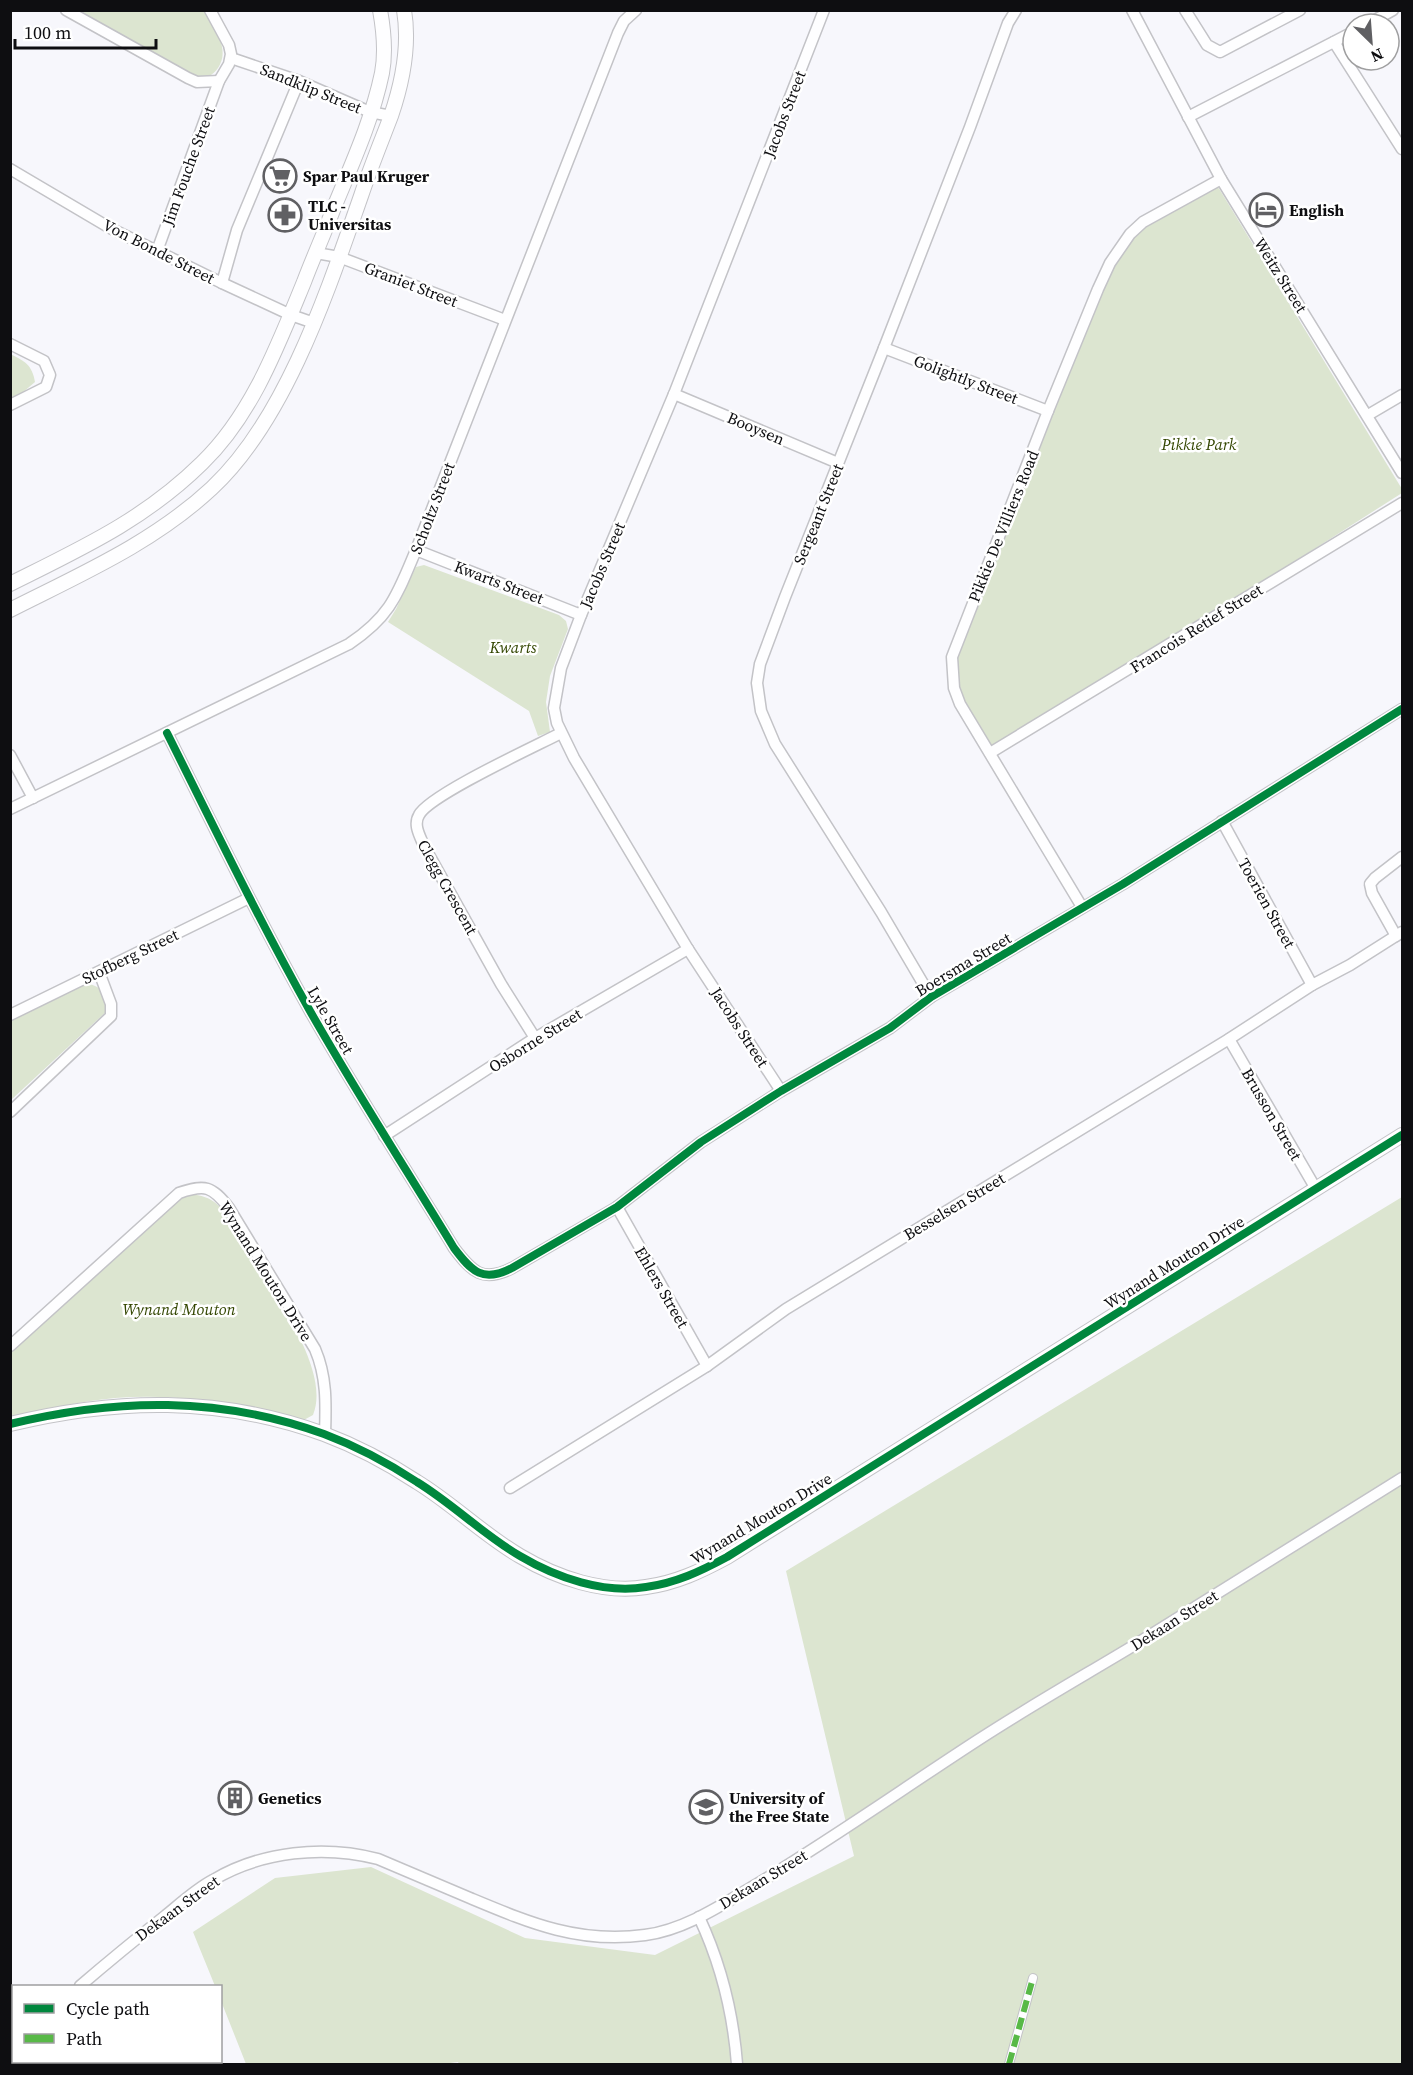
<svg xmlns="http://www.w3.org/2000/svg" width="1413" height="2075" viewBox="0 0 1413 2075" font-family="'Source Serif 4',serif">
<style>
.green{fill:#dce5d0}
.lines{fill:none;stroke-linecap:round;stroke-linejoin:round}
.pedestrian-casing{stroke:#c3c3c7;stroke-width:10}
.minor-casing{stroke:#c3c3c7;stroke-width:13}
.tertiary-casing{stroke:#c3c3c7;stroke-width:16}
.pedestrian{stroke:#fefeff;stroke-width:8}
.minor{stroke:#fefeff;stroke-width:10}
.tertiary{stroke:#fefeff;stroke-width:14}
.quiet{stroke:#58b947;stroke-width:6;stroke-dasharray:12 6;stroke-linecap:butt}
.cycleway-casing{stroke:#fff;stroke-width:11}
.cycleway{stroke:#00873e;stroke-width:8}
.labels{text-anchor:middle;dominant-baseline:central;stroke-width:5;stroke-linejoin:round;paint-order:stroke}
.street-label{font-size:16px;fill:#0e0e11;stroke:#fff}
.poi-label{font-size:16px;font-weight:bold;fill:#0e0e11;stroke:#fff;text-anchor:start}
.park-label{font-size:16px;font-style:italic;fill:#334601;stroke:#fff}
</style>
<rect width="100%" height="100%" fill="#f7f7fc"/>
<g class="green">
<path d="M72,11H204C214,28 231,49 218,68C211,78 203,79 192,78Z"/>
<polygon points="1215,182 1402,489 1402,493 1140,660 990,751 959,709 951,664 1111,264 1141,225"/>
<path d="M10,354C25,361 32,365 35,382L22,393L11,399Z"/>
<polygon points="424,565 559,615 566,621 568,629 550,676 546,702 550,732 538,736 529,711 388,622 396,609 416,567"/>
<path d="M77,982C101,985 103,988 108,1010L11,1100V1016Z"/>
<path d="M186,1194C202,1195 211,1197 222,1209L303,1345C312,1365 322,1393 313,1415L302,1421C240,1404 180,1393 115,1398C80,1401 45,1410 11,1417V1344L171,1198Z"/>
<polygon points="1402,1197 1402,2064 459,2064 458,2062 443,2064 246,2064 221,2001 220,1986 215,1986 193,1932 275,1878 371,1867 525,1938 655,1955 854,1856 786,1571"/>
</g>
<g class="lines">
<g class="pedestrian-casing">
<polyline id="pedestrian" points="1009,2064 1033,1978"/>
</g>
<g class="minor-casing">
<g id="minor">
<polyline points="66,10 188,78 197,82 219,81"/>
<polyline points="1132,10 1221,179 1402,473"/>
<polyline points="1185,10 1207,45 1220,52 1300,10"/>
<polyline points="1368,24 1393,10"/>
<polyline points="1334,42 1402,149"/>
<polyline points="231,58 299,81 370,112 391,116"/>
<polyline points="1188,117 1353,32"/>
<polyline points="10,169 110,228 222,283 291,315 314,323"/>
<polyline points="157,251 219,81 229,64 231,54 229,45 210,10"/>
<polyline points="316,253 339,257 505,320"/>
<polyline points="222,283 237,230 299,81"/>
<polyline points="10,344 44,361 50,375 46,387 10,405"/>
<polyline points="884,348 1048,411"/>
<polyline points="674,394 838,463"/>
<polyline points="1368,415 1402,395"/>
<polyline points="416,550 581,615"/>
<path d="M167,733C214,827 259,920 310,1011C356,1092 406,1169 454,1248C472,1272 483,1283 512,1268L617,1207L701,1142L781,1091L890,1028L931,997L1123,884L1402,709"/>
<polyline points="990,753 1402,503"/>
<polyline points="10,755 33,798"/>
<path d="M10,809L349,644C391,616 397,595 416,550L618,33L624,21L636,10"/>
<polyline points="1222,821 1312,985"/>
<polyline points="1082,907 960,704 954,688 952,657 1048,411 1098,289 1110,263 1130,234 1143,222 1221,179"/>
<polyline points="1396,936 1372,893 1370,884 1375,878 1402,857"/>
<polyline points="931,997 881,912 775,744 761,711 757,683 760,664 785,597 884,348 970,127 1008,23 1016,10"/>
<polyline points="10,1015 249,898"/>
<path d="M535,1038L501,984L424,846C420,836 413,825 419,815C429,795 536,746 561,733"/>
<polyline points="1229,1039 1316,1189"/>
<polyline points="781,1091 688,949 574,758 557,723 554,708 561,668 581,615 674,394 824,10"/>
<polyline points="10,1112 111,1016 111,1004 99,972"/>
<polyline points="384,1136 535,1038 688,949"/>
<polyline points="617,1207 707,1366"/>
<path d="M10,1346L179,1193C205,1184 212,1186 229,1208L315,1349C327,1377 326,1404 325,1435"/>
<polyline points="510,1488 707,1366 786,1309 1229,1039 1312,985 1350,965 1402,932"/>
<path d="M699,1917C721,1964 733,2012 737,2064"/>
<path d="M80,1986C108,1962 136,1939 165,1916C181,1903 196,1889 213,1880C262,1851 324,1845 378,1859C409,1872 440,1885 470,1898C530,1923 579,1944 645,1935C685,1930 723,1904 757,1884C832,1839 904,1788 978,1740C1027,1708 1078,1679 1128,1649C1220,1592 1311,1535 1402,1478"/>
<polyline points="10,2044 14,2042"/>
</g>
</g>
<g class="tertiary-casing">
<g id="tertiary">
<path d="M10,584C82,548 144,520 202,463C252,415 278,345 304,282C313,258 324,234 333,210C351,166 372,121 382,73C386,52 384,32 380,10"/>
<path d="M10,610C81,574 153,543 212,488C286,419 328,290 361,196C370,169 381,142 391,116C403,81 410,46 404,10"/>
<path d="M10,1424C117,1398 219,1396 324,1434C356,1446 388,1463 417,1482C453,1504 485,1536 520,1556C557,1578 604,1594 646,1587C676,1583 701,1571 727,1557L1402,1135"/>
</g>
</g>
<use href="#pedestrian" class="pedestrian"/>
<use href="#minor" class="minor"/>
<use href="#tertiary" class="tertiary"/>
<polyline class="quiet" points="1009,2064 1033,1978"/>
<g class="cycleway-casing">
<g id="cycleway">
<path d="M167,733C214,827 259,920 310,1011C356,1092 406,1169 454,1248C472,1272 483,1283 512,1268L617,1207L701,1142L781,1091L890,1028L931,997L1123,884L1402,709"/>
<path d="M10,1424C117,1398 219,1396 324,1434C356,1446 388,1463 417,1482C453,1504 485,1536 520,1556C557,1578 604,1594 646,1587C676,1583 701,1571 727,1557L1402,1135"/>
</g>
</g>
<use href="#cycleway" class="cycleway"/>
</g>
<defs>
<g id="supermarket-ring" transform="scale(1.725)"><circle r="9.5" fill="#fff" stroke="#606063" stroke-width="1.5"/><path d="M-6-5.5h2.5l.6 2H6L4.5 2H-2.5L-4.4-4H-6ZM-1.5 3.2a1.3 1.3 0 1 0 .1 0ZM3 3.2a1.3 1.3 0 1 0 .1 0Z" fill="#606063"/></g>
<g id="hotel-ring" transform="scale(1.725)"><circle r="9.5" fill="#fff" stroke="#606063" stroke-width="1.5"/><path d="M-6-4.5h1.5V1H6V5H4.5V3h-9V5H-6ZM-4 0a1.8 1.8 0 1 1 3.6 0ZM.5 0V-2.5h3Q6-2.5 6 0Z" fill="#606063"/></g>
<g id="pharmacy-ring" transform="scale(1.725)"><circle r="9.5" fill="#fff" stroke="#606063" stroke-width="1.5"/><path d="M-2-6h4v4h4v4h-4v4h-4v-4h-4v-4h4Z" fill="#606063"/></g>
<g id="building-ring" transform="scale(1.725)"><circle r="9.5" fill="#fff" stroke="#606063" stroke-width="1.5"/><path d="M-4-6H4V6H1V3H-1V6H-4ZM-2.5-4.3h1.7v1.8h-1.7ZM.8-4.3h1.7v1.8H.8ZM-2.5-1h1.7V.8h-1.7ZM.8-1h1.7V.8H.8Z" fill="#606063"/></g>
<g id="university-ring" transform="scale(1.725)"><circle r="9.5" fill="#fff" stroke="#606063" stroke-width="1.5"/><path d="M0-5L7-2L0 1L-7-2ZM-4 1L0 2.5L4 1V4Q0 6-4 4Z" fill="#606063"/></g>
</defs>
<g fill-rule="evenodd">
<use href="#supermarket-ring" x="280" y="176"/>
<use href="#hotel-ring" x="1266" y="210"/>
<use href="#pharmacy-ring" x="285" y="215"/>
<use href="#building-ring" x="235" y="1798"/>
<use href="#university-ring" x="706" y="1807"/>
</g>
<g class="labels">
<g class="street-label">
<text transform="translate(311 88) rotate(22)">Sandklip Street</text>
<text transform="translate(784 114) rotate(-69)">Jacobs Street</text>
<text transform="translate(188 166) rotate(-70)">Jim Fouche Street</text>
<text transform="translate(159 251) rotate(27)">Von Bonde Street</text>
<text transform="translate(1281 275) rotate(58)">Weitz Street</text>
<text transform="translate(411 284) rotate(21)">Graniet Street</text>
<text transform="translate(966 379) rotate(21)">Golightly Street</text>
<text transform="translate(756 428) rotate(23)">Booysen</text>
<text transform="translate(432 508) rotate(-69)">Scholtz Street</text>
<text transform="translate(818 514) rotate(-68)">Sergeant Street</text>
<text transform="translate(1003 526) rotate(-68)">Pikkie De Villiers Road</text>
<text transform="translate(602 565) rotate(-67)">Jacobs Street</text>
<text transform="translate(499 582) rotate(21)">Kwarts Street</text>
<text transform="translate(1196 628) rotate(-32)">Francois Retief Street</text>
<text transform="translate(448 887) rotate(61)">Clegg Crescent</text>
<text transform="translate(1267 903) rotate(61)">Toerien Street</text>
<text transform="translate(130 956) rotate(-26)">Stofberg Street</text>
<text transform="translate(963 964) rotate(-31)">Boersma Street</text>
<text transform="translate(331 1020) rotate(60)">Lyle Street</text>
<text transform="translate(740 1027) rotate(57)">Jacobs Street</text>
<text transform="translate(535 1040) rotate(-32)">Osborne Street</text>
<text transform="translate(1272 1114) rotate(60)">Brusson Street</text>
<text transform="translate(954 1206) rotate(-31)">Besselsen Street</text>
<text transform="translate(1174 1262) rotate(-32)">Wynand Mouton Drive</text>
<text transform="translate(266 1271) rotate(58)">Wynand Mouton Drive</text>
<text transform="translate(662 1287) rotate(60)">Ehlers Street</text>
<text transform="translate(761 1518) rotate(-31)">Wynand Mouton Drive</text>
<text transform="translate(1174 1620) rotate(-32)">Dekaan Street</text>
<text transform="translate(763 1879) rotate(-31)">Dekaan Street</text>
<text transform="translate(177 1908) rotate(-36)">Dekaan Street</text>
</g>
<g class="poi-label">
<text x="303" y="176">Spar Paul Kruger</text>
<text x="308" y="206">TLC -<tspan x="308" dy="18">Universitas</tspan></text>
<text x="1289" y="210">English</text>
<text x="258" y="1798">Genetics</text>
<text x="729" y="1798">University of<tspan x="729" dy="18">the Free State</tspan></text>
</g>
<g class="park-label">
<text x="1199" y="444">Pikkie Park</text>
<text x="513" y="647">Kwarts</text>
<text x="179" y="1309">Wynand Mouton</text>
</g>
</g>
<rect width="1413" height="2075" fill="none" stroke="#0e0e11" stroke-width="24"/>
<rect x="12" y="1985" width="210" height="78" fill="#ffffff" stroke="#9f9fa0" stroke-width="1.5"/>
<rect x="24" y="2004" width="30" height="9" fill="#00873e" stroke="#9f9fa0" stroke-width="1.5"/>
<text x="66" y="2015" font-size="18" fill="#0e0e11">Cycle path</text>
<rect x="24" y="2034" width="30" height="9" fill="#58b947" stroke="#9f9fa0" stroke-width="1.5"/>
<text x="66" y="2045" font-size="18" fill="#0e0e11">Path</text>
<g transform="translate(1371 42) rotate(155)"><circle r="28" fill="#ffffff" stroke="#9f9fa0" stroke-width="1.5"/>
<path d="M0-4.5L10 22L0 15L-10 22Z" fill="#606063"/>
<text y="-9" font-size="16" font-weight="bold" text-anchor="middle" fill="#0e0e11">N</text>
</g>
<path d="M15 39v9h141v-9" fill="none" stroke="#0e0e11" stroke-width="3"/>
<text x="24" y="39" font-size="18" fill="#0e0e11" stroke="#ffffff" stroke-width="4.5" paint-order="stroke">100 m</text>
</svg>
